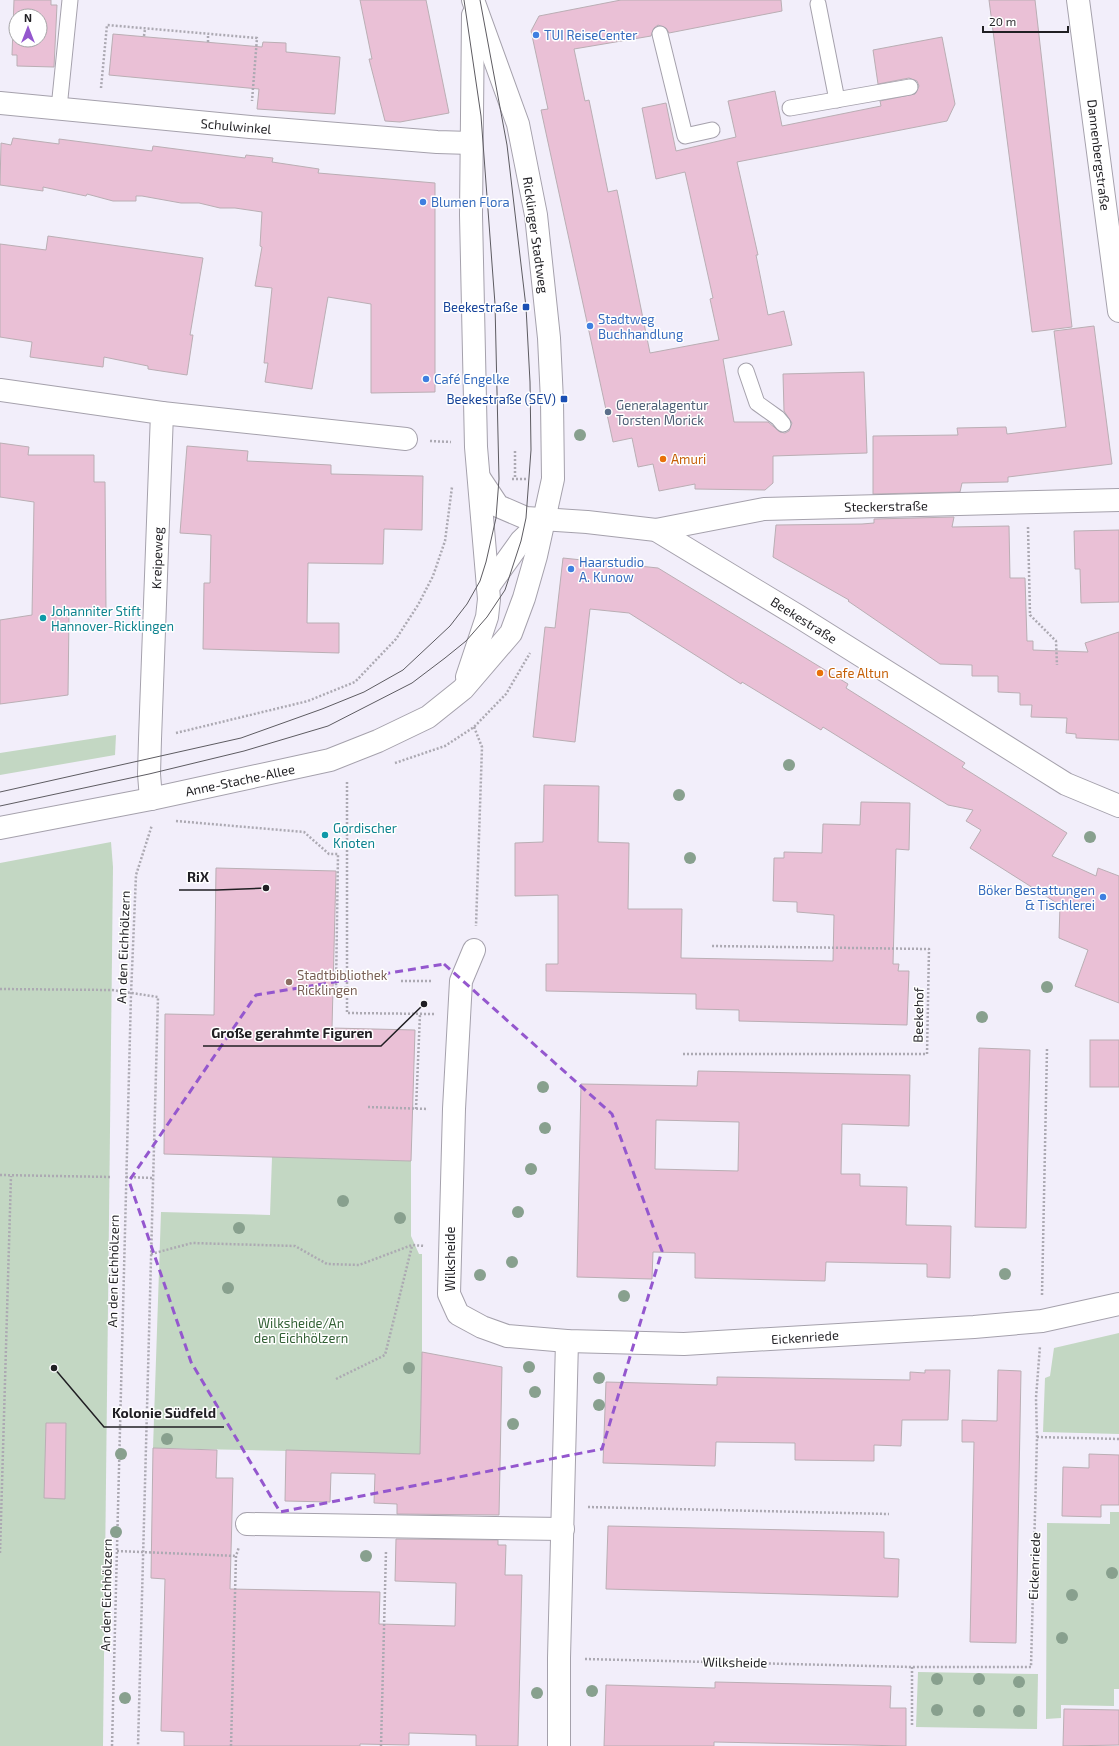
<svg xmlns="http://www.w3.org/2000/svg" width="1119" height="1746" viewBox="0 0 1119 1746" font-family="'Exo 2',sans-serif">
<style>
.green{fill:#c3d7c3}
.building{fill:#eac0d6;stroke:#baaeb4;fill-rule:evenodd}
.lines{fill:none;stroke-linecap:round;stroke-linejoin:round}
.lane-casing{stroke:#a5a1ac;stroke-width:17}
.street-casing{stroke:#a5a1ac;stroke-width:24}
.secondary-casing{stroke:#a5a1ac;stroke-width:24}
.path{stroke:#aca9b2;stroke-width:2.5;stroke-dasharray:2 2;stroke-linecap:butt}
.lane{stroke:#fff;stroke-width:15}
.street{stroke:#fff;stroke-width:22}
.secondary{stroke:#fff;stroke-width:22}
.tram{stroke:#5d5b61;stroke-width:1}
.tree{fill:#88a08e}
.marked{fill:none;stroke:#9457ce;stroke-width:3;stroke-dasharray:8 5;stroke-linejoin:round}
.shop-dot{fill:#3f7fe0;stroke:#fff;stroke-width:1.5}
.transit-dot{fill:#1a4fb4;stroke:#fff;stroke-width:1.5}
.service-dot{fill:#5c6f8a;stroke:#fff;stroke-width:1.5}
.food-dot{fill:#e8710a;stroke:#fff;stroke-width:1.5}
.culture-dot{fill:#0f9aa8;stroke:#fff;stroke-width:1.5}
.education-dot{fill:#8d6e63;stroke:#fff;stroke-width:1.5}
.labels{text-anchor:middle;dominant-baseline:central;stroke-width:3;stroke-linejoin:round;paint-order:stroke}
.shop-label{font-size:13px;fill:#366cbe;stroke:#fff;text-anchor:start}
.street-label{font-size:13px;fill:#201f23;stroke:#fff}
.transit-label{font-size:13px;fill:#164399;stroke:#fff;text-anchor:end}
.service-label{font-size:13px;fill:#4e5e75;stroke:#fff;text-anchor:start}
.food-label{font-size:13px;fill:#c56008;stroke:#fff;text-anchor:start}
.culture-label{font-size:13px;fill:#0d838f;stroke:#fff;text-anchor:start}
.education-label{font-size:13px;fill:#785e54;stroke:#fff;text-anchor:start}
.park-label{font-size:13px;fill:#326035;stroke:#fff}
.leader{fill:none;stroke:#201f23;stroke-width:1.5}
.callout-dot{fill:#201f23;stroke:#fff;stroke-width:1.5}
.callout-label{font-size:14px;text-anchor:middle;font-weight:bold;fill:#201f23;stroke:#fff;stroke-width:3;stroke-linejoin:round;paint-order:stroke}
</style>
<rect width="100%" height="100%" fill="#f2eefa"/>
<g class="green">
<polygon points="116,735 115,755 0,775 0,753"/>
<polygon points="111,842 113,867 103,1746 0,1746 0,863"/>
<polygon points="272,1157 411,1161 411,1236 419,1254 422,1254 422,1352 420,1454 153,1448 161,1212 270,1215"/>
<polygon points="1119,1333 1119,1434 1043,1432 1045,1378 1050,1376 1054,1348"/>
<polygon points="1110,1512 1119,1512 1119,1689 1114,1689 1114,1706 1061,1705 1061,1718 1046,1719 1047,1523 1110,1524"/>
<polygon points="918,1672 1038,1674 1037,1729 916,1727"/>
</g>
<g class="building">
<path d="M14,0H51V5H57L54,67L17,66V55H12ZM16,16H40V40H16Z"/>
<polygon points="360,0 426,0 449,113 400,122 385,121 369,59 372,59"/>
<polygon points="621,0 781,0 782,11 669,33 666,28 658,25 654,28 651,36 574,49 585,101 589,100 608,192 617,190 650,353 719,340 710,299 713,298 685,172 656,179 642,108 666,103 676,151 736,137 728,101 775,91 782,126 881,106 880,101 915,94 919,86 917,81 909,78 878,84 873,50 942,37 955,104 947,121 737,162 758,255 756,255 768,315 784,311 792,345 723,359 734,422 768,422 780,432 785,433 789,431 792,423 784,411 783,374 864,372 867,453 773,456 773,483 765,490 695,489 695,484 659,491 653,464 638,467 632,438 613,442 541,110 548,109 531,31 539,16"/>
<polygon points="989,0 1035,0 1072,327 1032,332"/>
<polygon points="113,34 262,47 263,42 286,43 286,52 340,57 335,114 257,109 259,89 109,75"/>
<polygon points="13,138 59,144 59,139 152,151 153,146 245,158 246,155 273,158 272,162 319,169 318,173 435,183 435,392 371,393 371,304 328,297 312,389 265,382 268,363 264,363 272,288 255,286 262,247 260,246 262,212 235,208 220,208 199,203 181,203 142,196 136,196 136,201 113,201 87,194 86,196 43,187 43,191 0,185 1,143 11,145"/>
<polygon points="48,236 203,258 190,335 193,335 187,375 148,369 148,366 104,357 103,367 30,357 32,342 0,337 0,244 46,250"/>
<polygon points="1094,326 1112,464 1008,477 1008,482 962,483 960,492 873,494 873,436 958,435 957,428 1006,427 1007,434 1066,427 1054,331"/>
<polygon points="0,443 29,447 28,455 94,455 94,482 105,482 106,612 69,615 68,695 0,704 0,620 32,615 34,502 0,497"/>
<polygon points="187,446 248,451 247,461 331,465 331,474 423,476 422,530 384,529 383,564 308,563 307,623 339,623 339,653 203,649 204,583 210,583 211,535 180,533"/>
<polygon points="954,517 952,527 1009,526 1010,578 1025,578 1027,641 1033,641 1033,650 1088,652 1085,643 1119,632 1119,740 1076,738 1076,734 1066,733 1067,718 1031,717 1032,705 1020,705 1020,693 998,692 998,676 972,676 972,665 940,664 848,601 849,600 773,557 776,525 862,524 874,523 874,519"/>
<polygon points="1119,530 1119,602 1081,603 1080,569 1075,569 1074,531"/>
<polygon points="563,558 658,568 848,684 846,688 965,763 962,767 1067,833 1052,856 1096,876 1098,868 1119,876 1119,1003 1075,986 1088,950 1059,938 1060,905 970,848 981,830 966,821 973,810 948,805 823,727 821,730 742,682 741,684 629,613 590,609 575,742 533,737 545,627 555,628"/>
<polygon points="544,785 599,786 598,842 629,843 628,909 682,909 681,958 833,961 834,915 797,912 797,902 773,901 774,858 784,858 784,852 822,853 823,824 860,825 861,802 910,803 909,850 896,849 893,964 899,964 898,971 909,971 907,1025 739,1021 739,1010 696,1009 696,994 546,991 546,964 558,964 558,895 515,896 515,843 543,842"/>
<polygon points="216,868 336,871 332,1028 415,1030 411,1161 164,1154 165,1014 214,1015"/>
<rect x="1090" y="1040" width="29" height="47"/>
<polygon points="979,1048 1030,1050 1026,1228 975,1227"/>
<path d="M698,1071L910,1075L909,1126L842,1124L841,1174H860V1186L907,1187L906,1225L951,1226L950,1278L927,1277V1264L826,1262L825,1281L695,1278V1253L653,1252L652,1279L577,1277L581,1084L697,1086ZM656,1120L739,1122L738,1171L655,1169Z"/>
<polygon points="422,1352 502,1367 499,1515 397,1514 397,1504 374,1503 375,1474 331,1473 330,1502 285,1501 286,1450 420,1454"/>
<polygon points="925,1370 950,1370 948,1420 902,1420 901,1446 874,1445 874,1461 795,1460 795,1443 716,1442 715,1466 603,1463 606,1382 717,1385 717,1377 910,1380 910,1372 925,1373"/>
<polygon points="998,1370 1021,1371 1016,1643 970,1642 974,1442 962,1442 962,1420 997,1421"/>
<polygon points="46,1423 66,1423 65,1499 44,1498"/>
<polygon points="153,1448 217,1450 216,1478 233,1478 230,1589 380,1592 379,1624 455,1626 456,1583 395,1581 396,1539 498,1540 498,1545 506,1545 505,1575 522,1575 518,1746 476,1746 476,1735 409,1733 409,1745 360,1744 360,1746 184,1746 184,1732 161,1731 165,1579 151,1578"/>
<polygon points="1089,1454 1119,1455 1119,1505 1101,1505 1101,1517 1062,1516 1063,1467 1089,1468"/>
<polygon points="608,1526 884,1532 884,1558 899,1559 898,1597 606,1589"/>
<polygon points="715,1682 891,1686 890,1708 906,1708 906,1746 714,1742 714,1746 604,1746 606,1685 715,1688"/>
<polygon points="1064,1709 1119,1710 1119,1745 1063,1746"/>
</g>
<g class="lines">
<g class="lane-casing">
<g id="lane">
<polyline points="818,4 837,100"/>
<polyline points="660,34 685,136 712,130"/>
<polyline points="59,108 70,0"/>
<polyline points="790,108 910,87"/>
<polyline points="746,371 757,403 778,418 783,424"/>
</g>
</g>
<g class="street-casing">
<g id="street">
<polyline points="1078,0 1119,311"/>
<polyline points="0,103 250,127 437,142 471,143"/>
<polyline points="0,390 162,413 150,739 149,774 151,799"/>
<polyline points="162,413 406,439"/>
<polyline points="480,479 498,506 526,518 587,522 656,530 798,616 1066,784 1119,806"/>
<polyline points="656,530 764,509 1119,500"/>
<polyline points="488,587 521,541 544,519"/>
<polyline points="474,950 461,981 454,1109 449,1294 458,1314 482,1327 507,1336 567,1341 684,1344 974,1327 1042,1321 1119,1304"/>
<polyline points="247,1524 563,1529"/>
<polyline points="559,1746 559,1658 567,1341"/>
</g>
</g>
<g class="secondary-casing">
<g id="secondary">
<polyline points="467,677 487,617 489,599 476,447 471,215 473,15"/>
<polyline points="0,828 151,799 330,760 378,741 428,717 463,689 511,633 524,598 536,556 553,479 552,401 549,338 536,215 518,124 473,0"/>
</g>
</g>
<g class="path">
<polyline points="144,36 145,29"/>
<polyline points="208,42 208,34"/>
<polyline points="101,88 107,25 257,38 252,101"/>
<polyline points="430,441 451,442"/>
<polyline points="515,451 515,479"/>
<polyline points="512,479 527,479"/>
<polyline points="1028,527 1030,615 1056,641 1057,665"/>
<polyline points="474,727 482,747 476,926"/>
<polyline points="176,733 308,701 355,682 396,639 418,605 433,576 445,541 452,487"/>
<polyline points="395,763 445,746 474,727 506,694 530,653"/>
<polyline points="347,782 347,1013 434,1014"/>
<polyline points="176,821 304,832 329,854 338,854 336,988 333,988"/>
<polyline points="401,981 432,981"/>
<polyline points="336,988 347,988"/>
<polyline points="0,989 112,990 158,997 138,1746"/>
<polyline points="683,1054 927,1054 929,949 712,946"/>
<polyline points="368,1107 428,1109"/>
<polyline points="416,1109 420,1014"/>
<polyline points="0,1175 112,1177"/>
<polyline points="126,1177 153,1178"/>
<polyline points="151,1254 192,1243 295,1246 327,1264 359,1265 412,1245 425,1246"/>
<polyline points="1042,1295 1047,1049"/>
<polyline points="336,1379 385,1355 412,1246"/>
<polyline points="1037,1437 1119,1439"/>
<polyline points="588,1507 889,1514"/>
<polyline points="117,1551 236,1556"/>
<polyline points="0,1553 11,1176"/>
<polyline points="585,1659 912,1667 1031,1667 1037,1437 1036,1398 1040,1346"/>
<polyline points="912,1667 912,1725"/>
<polyline points="112,1746 131,994 136,875 152,825"/>
<polyline points="231,1746 236,1556 239,1547"/>
<polyline points="381,1746 386,1551"/>
</g>
<use href="#lane" class="lane"/>
<use href="#street" class="street"/>
<use href="#secondary" class="secondary"/>
<g class="tram">
<polyline points="0,792 241,738 322,709 364,692 403,670 450,626 467,604 480,581 486,562 496,518 499,479 495,304 481,116 464,0"/>
<polyline points="0,806 149,774 244,751 328,726 412,683 445,658 466,641 487,617 505,590 521,541 526,518 531,450 530,382 526,307 507,145 480,0"/>
</g>
</g>
<g class="tree">
<circle cx="580" cy="435" r="6"/>
<circle cx="789" cy="765" r="6"/>
<circle cx="679" cy="795" r="6"/>
<circle cx="1090" cy="837" r="6"/>
<circle cx="690" cy="858" r="6"/>
<circle cx="1047" cy="987" r="6"/>
<circle cx="982" cy="1017" r="6"/>
<circle cx="543" cy="1087" r="6"/>
<circle cx="545" cy="1128" r="6"/>
<circle cx="531" cy="1169" r="6"/>
<circle cx="343" cy="1201" r="6"/>
<circle cx="518" cy="1212" r="6"/>
<circle cx="400" cy="1218" r="6"/>
<circle cx="239" cy="1228" r="6"/>
<circle cx="512" cy="1262" r="6"/>
<circle cx="1005" cy="1274" r="6"/>
<circle cx="480" cy="1275" r="6"/>
<circle cx="228" cy="1288" r="6"/>
<circle cx="624" cy="1296" r="6"/>
<circle cx="529" cy="1367" r="6"/>
<circle cx="409" cy="1368" r="6"/>
<circle cx="599" cy="1378" r="6"/>
<circle cx="535" cy="1392" r="6"/>
<circle cx="599" cy="1405" r="6"/>
<circle cx="513" cy="1424" r="6"/>
<circle cx="167" cy="1439" r="6"/>
<circle cx="121" cy="1454" r="6"/>
<circle cx="116" cy="1532" r="6"/>
<circle cx="366" cy="1556" r="6"/>
<circle cx="1112" cy="1573" r="6"/>
<circle cx="1072" cy="1595" r="6"/>
<circle cx="1062" cy="1638" r="6"/>
<circle cx="937" cy="1679" r="6"/>
<circle cx="979" cy="1679" r="6"/>
<circle cx="1019" cy="1682" r="6"/>
<circle cx="592" cy="1691" r="6"/>
<circle cx="537" cy="1693" r="6"/>
<circle cx="125" cy="1698" r="6"/>
<circle cx="937" cy="1710" r="6"/>
<circle cx="979" cy="1711" r="6"/>
<circle cx="1019" cy="1711" r="6"/>
</g>
<path class="marked" d="M444,964L612,1114L662,1251L602,1449L280,1512L191,1362L129,1181L256,995Z"/>
<g class="shop-dot">
<circle cx="536" cy="35" r="4"/>
<circle cx="423" cy="202" r="4"/>
<circle cx="590" cy="326" r="4"/>
<circle cx="426" cy="379" r="4"/>
<circle cx="571" cy="569" r="4"/>
<circle cx="1103" cy="897" r="4"/>
</g>
<g class="transit-dot">
<rect x="522" y="303" width="8" height="8" rx="2"/>
<rect x="560" y="395" width="8" height="8" rx="2"/>
</g>
<circle class="service-dot" cx="608" cy="412" r="4"/>
<g class="food-dot">
<circle cx="663" cy="459" r="4"/>
<circle cx="820" cy="673" r="4"/>
</g>
<g class="culture-dot">
<circle cx="43" cy="618" r="4"/>
<circle cx="325" cy="835" r="4"/>
</g>
<circle class="education-dot" cx="289" cy="982" r="4"/>
<g class="labels">
<g class="shop-label">
<text x="544" y="35">TUI ReiseCenter</text>
<text x="431" y="202">Blumen Flora</text>
<text x="598" y="319">Stadtweg<tspan x="598" dy="15">Buchhandlung</tspan></text>
<text x="434" y="379">Café Engelke</text>
<text x="579" y="562">Haarstudio<tspan x="579" dy="15">A. Kunow</tspan></text>
<text x="1095" y="890" text-anchor="end">Böker Bestattungen<tspan x="1095" dy="15">&amp; Tischlerei</tspan></text>
</g>
<g class="street-label">
<text transform="translate(236 126) rotate(5)">Schulwinkel</text>
<text transform="translate(1099 155) rotate(83)">Dannenbergstraße</text>
<text transform="translate(536 235) rotate(82)">Ricklinger Stadtweg</text>
<text transform="translate(886 506) rotate(-1)">Steckerstraße</text>
<text transform="translate(157 558) rotate(-88)">Kreipeweg</text>
<text transform="translate(804 620) rotate(32)">Beekestraße</text>
<text transform="translate(240 780) rotate(-12)">Anne-Stache-Allee</text>
<text transform="translate(123 947) rotate(-88)">An den Eichhölzern</text>
<text transform="translate(918 1015) rotate(-89)">Beekehof</text>
<text transform="translate(450 1259) rotate(-90)">Wilksheide</text>
<text transform="translate(113 1271) rotate(-89)">An den Eichhölzern</text>
<text transform="translate(805 1337) rotate(-4)">Eickenriede</text>
<text transform="translate(1034 1566) rotate(-88)">Eickenriede</text>
<text transform="translate(106 1595) rotate(-89)">An den Eichhölzern</text>
<text transform="translate(735 1662) rotate(1)">Wilksheide</text>
</g>
<g class="transit-label">
<text x="518" y="307">Beekestraße</text>
<text x="556" y="399">Beekestraße (SEV)</text>
</g>
<g class="service-label">
<text x="616" y="405">Generalagentur<tspan x="616" dy="15">Torsten Morick</tspan></text>
</g>
<g class="food-label">
<text x="671" y="459">Amuri</text>
<text x="828" y="673">Cafe Altun</text>
</g>
<g class="culture-label">
<text x="51" y="611">Johanniter Stift<tspan x="51" dy="15">Hannover-Ricklingen</tspan></text>
<text x="333" y="828">Gordischer<tspan x="333" dy="15">Knoten</tspan></text>
</g>
<g class="education-label">
<text x="297" y="975">Stadtbibliothek<tspan x="297" dy="15">Ricklingen</tspan></text>
</g>
<g class="park-label">
<text x="301" y="1323">Wilksheide/An<tspan x="301" dy="15">den Eichhölzern</tspan></text>
</g>
</g>
<path class="leader" d="M266 888L217 890H179M424 1004L381 1046H203M54 1368L104 1427H224"/>
<g class="callout-dot">
<circle cx="266" cy="888" r="4"/>
<circle cx="424" cy="1004" r="4"/>
<circle cx="54" cy="1368" r="4"/>
</g>
<g class="callout-label">
<text x="198" y="882">RiX</text>
<text x="292" y="1038">Große gerahmte Figuren</text>
<text x="164" y="1418">Kolonie Südfeld</text>
</g>
<g transform="translate(28 28)"><circle r="19" fill="#ffffff" stroke="#a6a5a7"/>
<path d="M0-3L7 15L0 10L-7 15Z" fill="#9457ce"/>
<text y="-6" font-size="11" font-weight="bold" text-anchor="middle" fill="#201f23">N</text>
</g>
<path d="M983 26v6h85v-6" fill="none" stroke="#201f23" stroke-width="2"/>
<text x="989" y="26" font-size="12" fill="#201f23" stroke="#ffffff" stroke-width="3" paint-order="stroke">20 m</text>
</svg>
